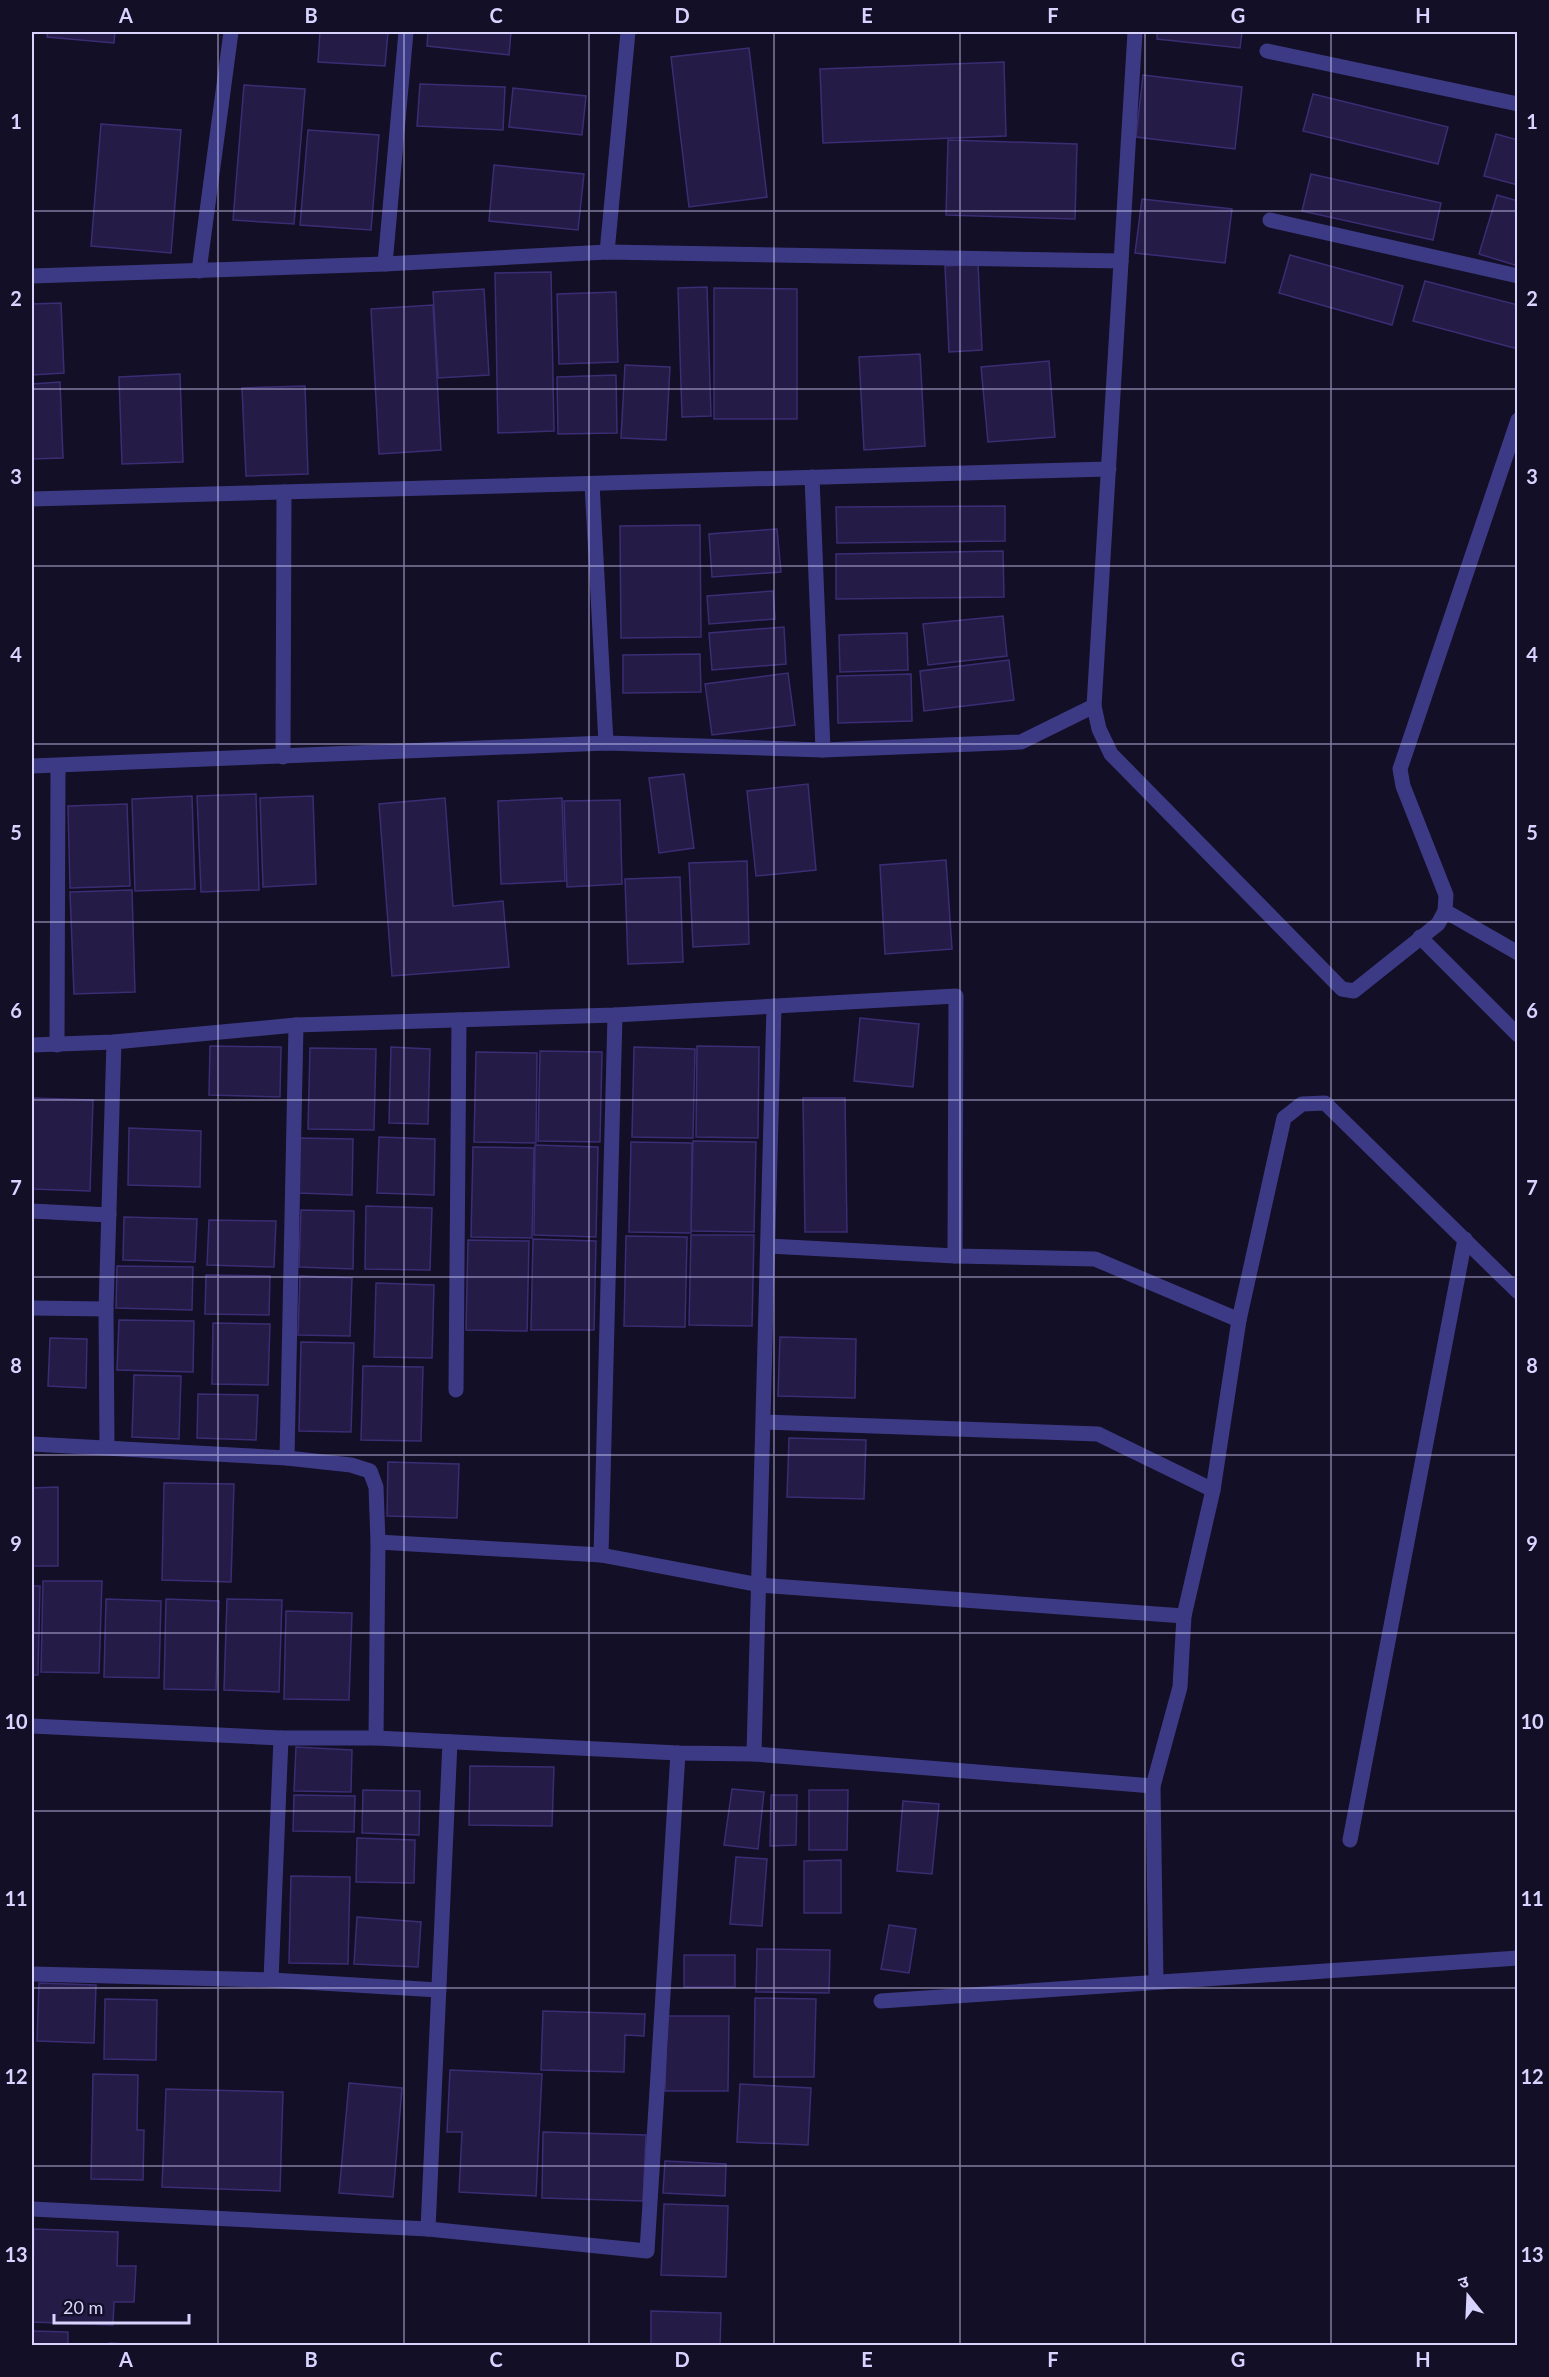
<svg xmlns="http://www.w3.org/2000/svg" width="1549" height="2377" viewBox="0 0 1549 2377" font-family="Lato,'Noto Sans Devanagari',sans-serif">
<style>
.building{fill:#241b47;stroke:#3b2d73;stroke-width:1.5}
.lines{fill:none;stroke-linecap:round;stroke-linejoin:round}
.minor{stroke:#3d3a85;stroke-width:15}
.grid{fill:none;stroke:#d9d4ff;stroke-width:1.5;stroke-opacity:0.55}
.neatline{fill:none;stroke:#d9d4ff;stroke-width:2}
.grid-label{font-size:20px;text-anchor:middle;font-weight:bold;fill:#d9d4ff}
</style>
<rect width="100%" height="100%" fill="#130f26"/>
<g class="building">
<polygon points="48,32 115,32 114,43 47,37"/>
<polygon points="320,32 388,32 385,66 318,62"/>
<polygon points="428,32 511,32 509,55 427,46"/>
<polygon points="1157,32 1242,32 1240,48 1157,39"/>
<polygon points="749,48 767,197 689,207 671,57"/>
<polygon points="1004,62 1006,136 823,143 820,69"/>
<polygon points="1143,75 1242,87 1235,149 1136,137"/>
<polygon points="420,84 505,87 503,130 417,126"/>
<polygon points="244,85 305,89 294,224 233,220"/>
<polygon points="513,88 586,96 582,135 509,127"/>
<polygon points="1313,94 1448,127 1438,164 1303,131"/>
<polygon points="101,124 181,130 171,253 91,246"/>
<polygon points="308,130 379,135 371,230 300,225"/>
<polygon points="1496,134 1518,140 1518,185 1484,176"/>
<polygon points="948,140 1077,144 1075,219 946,215"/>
<polygon points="494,165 584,174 578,230 489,221"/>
<polygon points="1311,174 1441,203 1433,240 1302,211"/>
<polygon points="1497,195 1518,201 1518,266 1479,254"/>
<polygon points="1142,199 1232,209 1225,263 1135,253"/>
<polygon points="1290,255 1403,286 1392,325 1279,293"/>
<polygon points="978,264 982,350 949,352 945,266"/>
<polygon points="551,272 554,431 498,433 495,273"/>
<polygon points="1425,281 1518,305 1518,349 1413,321"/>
<polygon points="707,287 711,416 682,417 678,288"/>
<polygon points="714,288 797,289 797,419 714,419"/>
<polygon points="484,289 489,375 438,378 433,292"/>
<polygon points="616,292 618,362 559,364 557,294"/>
<polygon points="61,303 64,373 32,375 32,304"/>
<polygon points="433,305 441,450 379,454 371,309"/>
<polygon points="920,354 925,446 864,450 859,357"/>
<polygon points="1049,361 1055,437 988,442 981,367"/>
<polygon points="625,365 670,367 666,440 621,438"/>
<polygon points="180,374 183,462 122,464 119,377"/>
<polygon points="616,375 617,433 558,434 557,377"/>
<polygon points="60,382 63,458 32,459 32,384"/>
<polygon points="305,386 308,474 246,476 242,388"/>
<polygon points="1005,506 1005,541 837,543 836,507"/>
<polygon points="700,525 701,637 621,638 620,526"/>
<polygon points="777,529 781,572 712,577 709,534"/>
<polygon points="1003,551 1004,597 836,599 836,554"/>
<polygon points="773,591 775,619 709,624 707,596"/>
<polygon points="1003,616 1007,656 928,665 923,624"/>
<polygon points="784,627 786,664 712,670 709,633"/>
<polygon points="907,633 908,670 840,672 839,635"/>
<polygon points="700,654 701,692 623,693 623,655"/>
<polygon points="1009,660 1014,700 924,711 920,671"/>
<polygon points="788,673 795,725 712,735 705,684"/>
<polygon points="911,674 912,721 838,723 837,676"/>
<polygon points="684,774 694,848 659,853 649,778"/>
<polygon points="808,784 816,870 756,876 747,791"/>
<polygon points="256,794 259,890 201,892 197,796"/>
<polygon points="192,796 195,889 135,891 132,799"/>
<polygon points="313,796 316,884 263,887 260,798"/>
<polygon points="445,798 453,906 503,901 509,967 392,976 379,804"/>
<polygon points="562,798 565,881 501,884 498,801"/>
<polygon points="620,800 622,884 567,887 564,801"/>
<polygon points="127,804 130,886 70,888 68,806"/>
<polygon points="946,860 952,949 885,954 880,865"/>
<polygon points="747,861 749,944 693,947 689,863"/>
<polygon points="680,877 683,962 628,964 625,879"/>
<polygon points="132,890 135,992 74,994 70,892"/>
<polygon points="860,1018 919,1024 913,1087 854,1081"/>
<polygon points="210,1046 281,1047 280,1097 209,1095"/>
<polygon points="697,1046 759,1047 758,1138 696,1137"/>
<polygon points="391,1047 430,1049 428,1124 389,1123"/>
<polygon points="634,1047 695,1049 693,1138 632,1137"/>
<polygon points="310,1048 376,1049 374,1130 308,1129"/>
<polygon points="540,1051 602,1052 600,1142 538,1141"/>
<polygon points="476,1052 537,1053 536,1143 474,1142"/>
<polygon points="32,1098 93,1100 90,1191 32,1189"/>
<polygon points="803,1098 845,1098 847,1232 805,1232"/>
<polygon points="129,1128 201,1131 200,1187 128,1185"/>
<polygon points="379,1137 435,1139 434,1195 377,1193"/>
<polygon points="299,1138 353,1139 352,1195 298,1193"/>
<polygon points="693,1141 756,1142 754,1232 691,1231"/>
<polygon points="631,1142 692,1143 691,1233 629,1232"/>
<polygon points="535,1145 598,1147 596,1237 534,1235"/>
<polygon points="473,1147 534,1148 532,1238 471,1237"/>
<polygon points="366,1206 432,1208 430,1270 365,1269"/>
<polygon points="301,1210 354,1211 353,1269 299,1267"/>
<polygon points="124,1217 197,1219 195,1262 123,1260"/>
<polygon points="209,1220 276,1221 274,1267 207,1265"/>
<polygon points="691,1235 754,1235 752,1326 689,1325"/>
<polygon points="626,1236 687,1237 685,1327 624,1326"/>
<polygon points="533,1239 596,1241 594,1330 531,1330"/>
<polygon points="468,1240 529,1241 527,1331 466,1330"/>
<polygon points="117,1266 193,1267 192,1310 116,1308"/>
<polygon points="206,1275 270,1276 269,1315 205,1314"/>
<polygon points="300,1276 352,1278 350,1336 298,1335"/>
<polygon points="376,1283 434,1285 432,1358 374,1357"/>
<polygon points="119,1320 194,1321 193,1372 117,1370"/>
<polygon points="213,1323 270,1324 268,1385 212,1384"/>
<polygon points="780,1337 856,1339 855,1398 778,1396"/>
<polygon points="50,1338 87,1339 86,1388 48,1386"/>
<polygon points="301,1342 354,1343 351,1432 299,1431"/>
<polygon points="363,1366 423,1367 421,1441 361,1440"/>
<polygon points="134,1375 181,1376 179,1439 132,1437"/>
<polygon points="198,1394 258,1395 256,1440 197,1438"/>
<polygon points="789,1438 866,1440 864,1499 787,1497"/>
<polygon points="388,1462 459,1464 457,1518 387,1516"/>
<polygon points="164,1483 234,1484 231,1582 162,1580"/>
<polygon points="58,1487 58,1566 32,1566 32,1488"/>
<polygon points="43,1581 102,1581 99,1673 41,1672"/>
<polygon points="32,1586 40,1586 38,1675 32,1675"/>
<polygon points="106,1599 161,1601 159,1678 104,1677"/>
<polygon points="166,1599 219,1601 216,1690 164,1689"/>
<polygon points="227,1599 282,1600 279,1692 224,1690"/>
<polygon points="286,1611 352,1613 349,1700 284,1699"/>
<polygon points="296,1747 352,1750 351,1792 294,1791"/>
<polygon points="470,1766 554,1767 552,1826 469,1825"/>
<polygon points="732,1789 764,1792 758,1849 724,1845"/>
<polygon points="363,1790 420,1791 419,1835 362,1833"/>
<polygon points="809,1790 848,1790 847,1850 809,1850"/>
<polygon points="294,1795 355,1796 354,1832 293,1831"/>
<polygon points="771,1795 797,1795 796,1845 770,1846"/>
<polygon points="903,1801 939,1804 932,1874 897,1871"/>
<polygon points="357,1838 415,1840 414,1883 356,1882"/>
<polygon points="736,1857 767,1859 762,1926 730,1924"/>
<polygon points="841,1860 841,1913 804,1913 804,1861"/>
<polygon points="291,1876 350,1877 348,1964 289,1963"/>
<polygon points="357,1917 421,1922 418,1967 354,1964"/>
<polygon points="889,1925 916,1929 909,1973 881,1969"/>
<polygon points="757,1949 830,1950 829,1993 756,1992"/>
<rect x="684" y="1955" width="51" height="32"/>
<polygon points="32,1981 33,1981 32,2039"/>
<polygon points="39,1983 96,1985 94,2043 37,2041"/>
<polygon points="755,1998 816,1999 814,2077 754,2077"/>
<polygon points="105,1999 157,2000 156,2060 104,2059"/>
<polygon points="543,2011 645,2014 644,2036 625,2035 624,2072 541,2070"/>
<polygon points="667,2016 729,2016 728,2091 665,2091"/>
<polygon points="450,2070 542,2074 536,2196 459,2192 462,2132 447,2132"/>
<polygon points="93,2074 138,2075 137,2130 144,2130 143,2180 91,2179"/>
<polygon points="349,2083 402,2088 393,2197 339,2193"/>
<polygon points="740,2084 811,2088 808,2145 737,2142"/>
<polygon points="166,2089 283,2092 280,2191 162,2187"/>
<polygon points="543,2132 646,2135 643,2201 542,2198"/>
<polygon points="665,2161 726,2164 725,2196 663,2193"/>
<polygon points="664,2204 728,2206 726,2277 661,2275"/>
<polygon points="34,2229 118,2232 117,2266 136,2266 134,2302 114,2302 113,2325 32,2322"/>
<polygon points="651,2311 721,2313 720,2346 651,2346"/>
<polygon points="32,2331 68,2332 68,2346 32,2346"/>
<polygon points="110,2343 146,2345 110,2346"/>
</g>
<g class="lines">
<g class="minor">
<polyline points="1135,32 1094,706 1099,729 1111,754 1342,989 1354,991 1438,924 1445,911 1446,895 1403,786 1400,769 1518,420"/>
<polyline points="1267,51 1518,104"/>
<polyline points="1270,220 1518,276"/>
<polyline points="607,252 628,32"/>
<polyline points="385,264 406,32"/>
<polyline points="199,271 231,32"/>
<polyline points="32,276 385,264 607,252 1121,261"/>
<polyline points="812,477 823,750"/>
<polyline points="592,484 606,743"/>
<polyline points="32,499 1109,469"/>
<polyline points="283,757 284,492"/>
<polyline points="32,766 606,743 823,750 1021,742 1094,706"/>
<polyline points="1445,911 1518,953"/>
<polyline points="1420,937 1518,1035"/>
<polyline points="32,1045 114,1042 296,1025 615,1015 956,996 955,1256"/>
<polyline points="57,1045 58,766"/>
<polyline points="32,1211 109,1215"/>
<polyline points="769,1246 955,1256 1095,1259 1239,1320"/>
<polyline points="32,1308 106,1309"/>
<polyline points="456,1390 459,1020"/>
<polyline points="764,1422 1098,1434 1213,1490"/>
<polyline points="32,1444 287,1458 351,1465 370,1471 376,1487 378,1542 376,1738"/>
<polyline points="107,1447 106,1309 114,1042"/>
<polyline points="287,1458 296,1025"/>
<polyline points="378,1542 601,1555 760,1585 1184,1616"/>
<polyline points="601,1555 615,1015"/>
<polyline points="32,1726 281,1738 376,1738 678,1753 754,1754 1153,1786 1156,1982"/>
<polyline points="754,1754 774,1006"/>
<polyline points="1153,1786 1180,1687 1184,1616 1213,1490 1239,1320 1284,1118 1302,1104 1325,1103 1518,1292"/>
<polyline points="1350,1840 1465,1239"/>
<polyline points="32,1974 271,1980 439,1990"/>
<polyline points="271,1980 281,1738"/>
<polyline points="881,2001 1518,1958"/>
<polyline points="32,2209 428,2229 647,2251 678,1753"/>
<polyline points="428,2229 450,1742"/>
</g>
</g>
<path class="grid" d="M218,32V2346M404,32V2346M589,32V2346M774,32V2346M960,32V2346M1145,32V2346M1331,32V2346M32,211H1518M32,389H1518M32,566H1518M32,744H1518M32,922H1518M32,1100H1518M32,1277H1518M32,1455H1518M32,1633H1518M32,1811H1518M32,1988H1518M32,2166H1518"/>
<rect width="1549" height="2377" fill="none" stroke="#130f26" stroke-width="66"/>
<g transform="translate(1468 2296) rotate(342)" stroke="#130f26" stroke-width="4.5" paint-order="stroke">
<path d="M0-4.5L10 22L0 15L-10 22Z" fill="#d9d4ff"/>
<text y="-9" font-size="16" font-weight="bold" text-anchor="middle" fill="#d9d4ff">उ</text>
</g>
<path d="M54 2314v9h135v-9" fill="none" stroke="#d9d4ff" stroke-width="3"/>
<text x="63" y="2314" font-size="18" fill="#d9d4ff" stroke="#130f26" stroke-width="4.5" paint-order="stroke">20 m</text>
<rect x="33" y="33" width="1483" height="2311" class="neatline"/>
<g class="grid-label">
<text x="126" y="23">A</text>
<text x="311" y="23">B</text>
<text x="496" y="23">C</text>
<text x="682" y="23">D</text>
<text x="867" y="23">E</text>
<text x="1053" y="23">F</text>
<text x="1238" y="23">G</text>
<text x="1423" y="23">H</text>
<text x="16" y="129">1</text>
<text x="1532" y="129">1</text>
<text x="16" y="306">2</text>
<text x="1532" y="306">2</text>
<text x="16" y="484">3</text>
<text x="1532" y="484">3</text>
<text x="16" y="662">4</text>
<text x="1532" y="662">4</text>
<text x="16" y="840">5</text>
<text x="1532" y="840">5</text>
<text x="16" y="1018">6</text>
<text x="1532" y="1018">6</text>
<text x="16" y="1195">7</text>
<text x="1532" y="1195">7</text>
<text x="16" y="1373">8</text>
<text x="1532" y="1373">8</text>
<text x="16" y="1551">9</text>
<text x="1532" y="1551">9</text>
<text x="16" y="1729">10</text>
<text x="1532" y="1729">10</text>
<text x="16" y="1906">11</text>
<text x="1532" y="1906">11</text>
<text x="16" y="2084">12</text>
<text x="1532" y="2084">12</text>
<text x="16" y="2262">13</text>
<text x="1532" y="2262">13</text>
<text x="126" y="2367">A</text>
<text x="311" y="2367">B</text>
<text x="496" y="2367">C</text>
<text x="682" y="2367">D</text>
<text x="867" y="2367">E</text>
<text x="1053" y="2367">F</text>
<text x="1238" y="2367">G</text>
<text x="1423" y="2367">H</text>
</g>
</svg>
